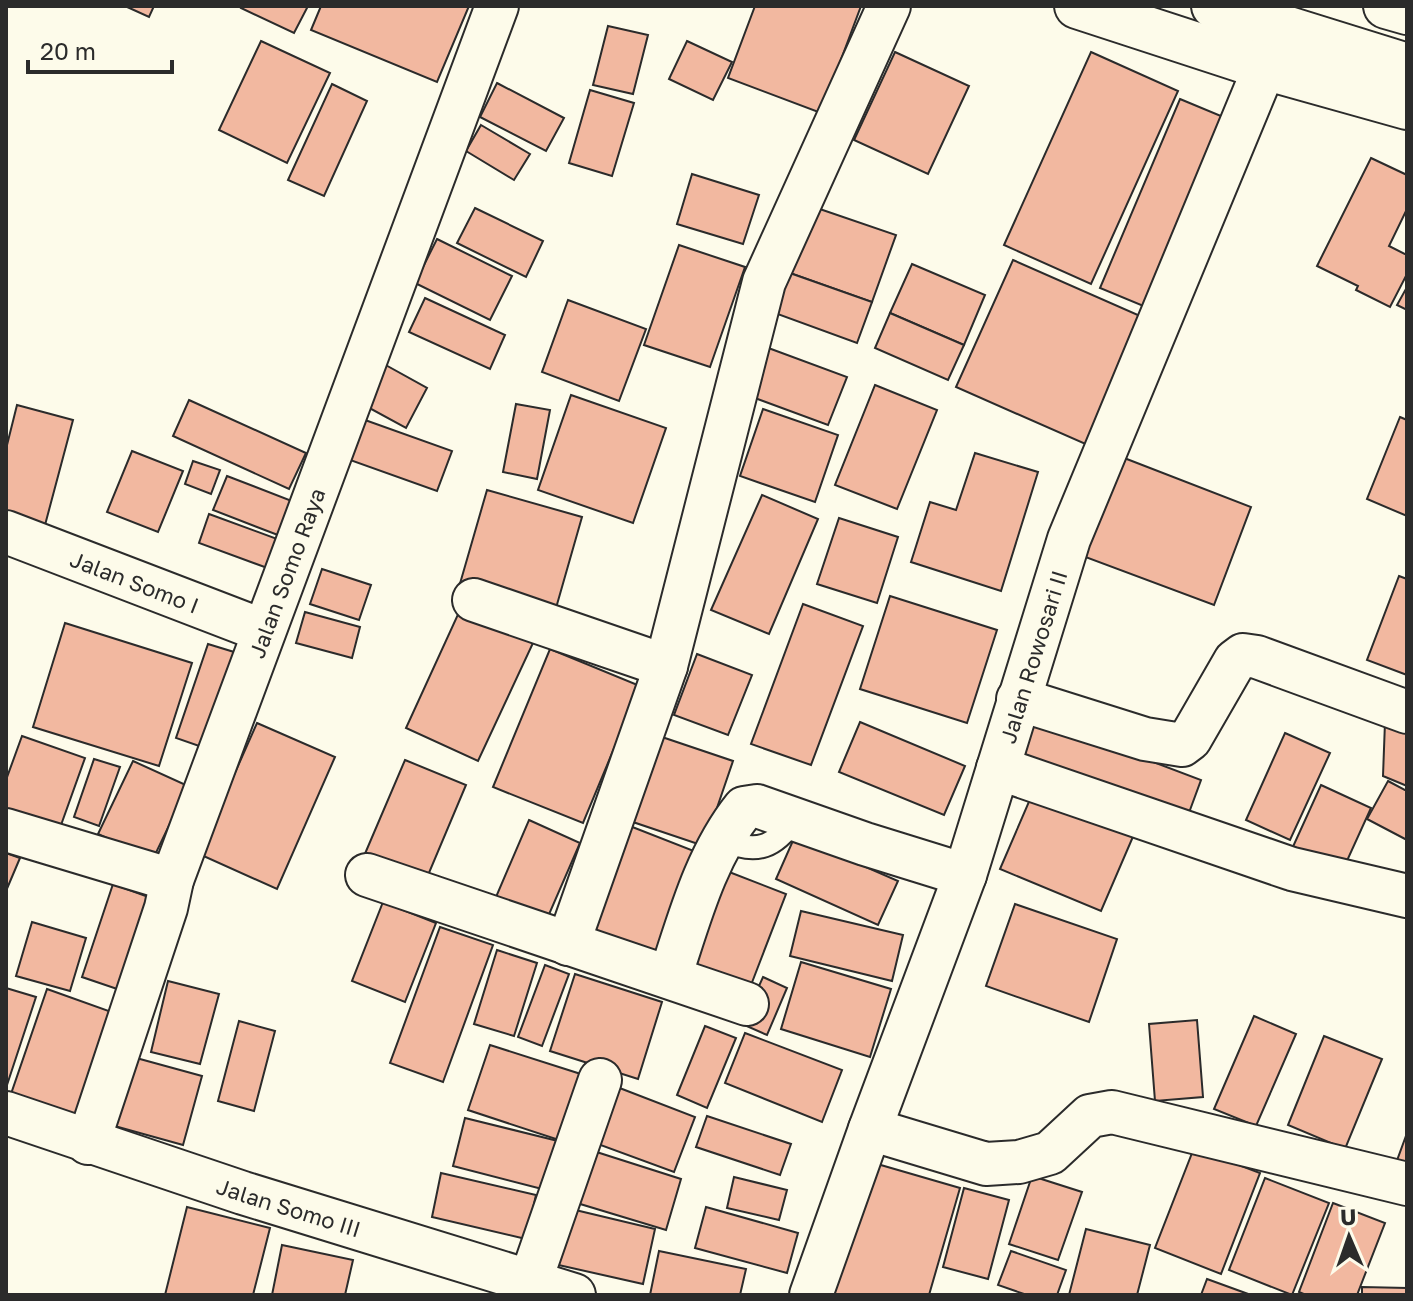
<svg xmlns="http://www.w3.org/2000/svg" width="1413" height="1301" viewBox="0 0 1413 1301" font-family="'Golos Text',sans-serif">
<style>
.building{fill:#f2b8a0;stroke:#2b2b2b;stroke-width:2}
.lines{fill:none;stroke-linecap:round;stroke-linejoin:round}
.lane-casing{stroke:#2b2b2b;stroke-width:26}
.street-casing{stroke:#2b2b2b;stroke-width:46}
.highway-casing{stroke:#2b2b2b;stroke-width:48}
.lane{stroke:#fdfbea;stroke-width:22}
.street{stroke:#fdfbea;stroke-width:42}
.highway{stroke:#fdfbea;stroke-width:44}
.labels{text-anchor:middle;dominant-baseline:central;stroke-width:6;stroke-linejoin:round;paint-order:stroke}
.street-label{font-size:22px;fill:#2b2b2b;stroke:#fdfbea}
</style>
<rect width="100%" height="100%" fill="#fdfbea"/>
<g class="building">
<polygon points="125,6 154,6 149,17"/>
<polygon points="242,6 308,6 294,33 241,8"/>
<polygon points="321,6 469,6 437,82 311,30"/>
<polygon points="755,6 861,6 821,113 728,78"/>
<polygon points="608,26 648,35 633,94 593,85"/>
<polygon points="261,41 330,73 287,163 219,130"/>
<polygon points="687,41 732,62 713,100 669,79"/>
<polygon points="895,52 969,86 928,174 854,140"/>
<polygon points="1091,52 1178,91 1091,284 1004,245"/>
<polygon points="497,83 564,118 546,151 480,117"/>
<polygon points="332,84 367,101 324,196 288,180"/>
<polygon points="590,90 634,103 612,176 569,163"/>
<polygon points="1180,99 1233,121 1153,310 1100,288"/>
<polygon points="481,125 530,154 514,180 466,151"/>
<polygon points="1371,158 1407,175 1407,209 1389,246 1407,255 1407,274 1390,307 1356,290 1358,286 1317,266"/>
<polygon points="692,174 759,195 743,244 677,224"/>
<polygon points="811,206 896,235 872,302 787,272"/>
<polygon points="475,208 543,241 526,277 457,243"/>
<polygon points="437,239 512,276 490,320 415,283"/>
<polygon points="679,245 745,267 710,367 644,345"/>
<polygon points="1013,260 1147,319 1090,446 956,387"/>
<polygon points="912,264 985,295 964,345 890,313"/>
<polygon points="787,272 872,302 857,343 772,312"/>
<polygon points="1407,287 1407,310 1397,305"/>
<polygon points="425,298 505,335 490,369 409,332"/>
<polygon points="568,300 646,329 619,401 542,372"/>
<polygon points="890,313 964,345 948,380 875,348"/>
<polygon points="763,346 847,377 828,425 744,394"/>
<polygon points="373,358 427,388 406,428 351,398"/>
<polygon points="875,385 937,410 897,509 835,485"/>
<polygon points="571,395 666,428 633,523 538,490"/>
<polygon points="189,400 306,453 289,489 173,436"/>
<polygon points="516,404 550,410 537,479 503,472"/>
<polygon points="17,405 73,420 45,525 6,515 6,449"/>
<polygon points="763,409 838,435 815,502 740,476"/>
<polygon points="351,415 452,451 437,491 336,455"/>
<polygon points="1400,417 1407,420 1407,516 1367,499"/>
<polygon points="132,451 183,471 158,532 107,512"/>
<polygon points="975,453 1038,472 1001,591 911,562 930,502 956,510"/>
<polygon points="1119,456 1251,507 1214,605 1080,555"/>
<polygon points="193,461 220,470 211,494 185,484"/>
<polygon points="227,476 297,503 283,537 213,510"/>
<polygon points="487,490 582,517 554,615 459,587"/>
<polygon points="762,495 818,519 769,634 711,610"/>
<polygon points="209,514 280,540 270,569 199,543"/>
<polygon points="839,518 898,537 877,603 817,584"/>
<polygon points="322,569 371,585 359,620 310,604"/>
<polygon points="1399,576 1407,579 1407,675 1367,660"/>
<polygon points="890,596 997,630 967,723 860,689"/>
<polygon points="803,604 863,626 811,765 751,744"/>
<polygon points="460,610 533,643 478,761 406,728"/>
<polygon points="305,612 360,627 352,658 296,643"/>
<polygon points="65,623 192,663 159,766 33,727"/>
<polygon points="208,644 234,652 202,747 176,738"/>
<polygon points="550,649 640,686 583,823 493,787"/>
<polygon points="697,654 752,675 728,735 674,715"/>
<polygon points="1026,714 1201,780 1183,829 1008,762"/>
<polygon points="860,722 965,766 944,815 839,772"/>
<polygon points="1385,722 1407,733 1407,786 1383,776"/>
<polygon points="257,723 335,757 277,889 199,854"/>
<polygon points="1285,733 1330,753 1290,840 1246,820"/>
<polygon points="656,735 733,761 704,846 627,820"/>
<polygon points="22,736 85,758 56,839 6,821 6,780"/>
<polygon points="94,759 120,767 99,826 74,817"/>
<polygon points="405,760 466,785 426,880 364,856"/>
<polygon points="133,761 188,786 153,859 98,834"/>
<polygon points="1388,781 1407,791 1407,840 1367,819"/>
<polygon points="1321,785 1371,808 1341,874 1291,851"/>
<polygon points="1034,790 1135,832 1101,911 1000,869"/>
<polygon points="529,820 580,843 547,919 496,897"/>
<polygon points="617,821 699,853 654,970 572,938"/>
<polygon points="795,836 898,881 878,925 776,879"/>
<polygon points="6,853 20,858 6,891"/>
<polygon points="724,870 786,894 746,998 684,973"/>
<polygon points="113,884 154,899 123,991 82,977"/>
<polygon points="383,902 436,923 405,1002 352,981"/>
<polygon points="1015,904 1117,939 1089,1022 986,986"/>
<polygon points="801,911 903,935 892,981 790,956"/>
<polygon points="32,922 86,938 70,991 16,976"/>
<polygon points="440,927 493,945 443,1082 390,1063"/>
<polygon points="497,950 537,963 514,1036 474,1024"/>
<polygon points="801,962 891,989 870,1057 781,1029"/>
<polygon points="545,965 569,974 542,1046 518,1037"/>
<polygon points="575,974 662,1002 638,1079 550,1051"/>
<polygon points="763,977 787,988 767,1035 742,1024"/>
<polygon points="168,981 219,994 200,1064 151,1052"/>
<polygon points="6,988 36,997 6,1088"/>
<polygon points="47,989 120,1015 83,1119 11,1094"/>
<polygon points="1254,1016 1296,1034 1256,1126 1214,1109"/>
<polygon points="1197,1020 1203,1097 1155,1101 1149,1024"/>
<polygon points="239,1021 275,1031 254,1111 218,1101"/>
<polygon points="705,1026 736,1038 707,1108 677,1095"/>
<polygon points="745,1033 842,1070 822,1122 725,1083"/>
<polygon points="1324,1036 1382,1059 1345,1149 1288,1125"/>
<polygon points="490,1045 587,1076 565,1142 468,1110"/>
<polygon points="129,1056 202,1076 183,1145 111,1125"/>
<polygon points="617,1087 695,1117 674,1172 595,1143"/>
<polygon points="707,1116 791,1144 780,1175 696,1147"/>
<polygon points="465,1118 558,1141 546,1190 453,1166"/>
<polygon points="1407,1133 1407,1170 1395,1166"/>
<polygon points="584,1148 681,1179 666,1230 567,1200"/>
<polygon points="1194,1148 1260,1173 1221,1274 1155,1248"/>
<polygon points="867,1161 960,1188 929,1295 829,1295"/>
<polygon points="441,1173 536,1195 526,1239 432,1217"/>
<polygon points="1032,1176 1082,1192 1058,1260 1009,1244"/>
<polygon points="734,1177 787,1190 779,1220 727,1208"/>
<polygon points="1265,1178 1329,1203 1292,1295 1229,1270"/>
<polygon points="964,1188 1009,1200 988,1279 943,1267"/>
<polygon points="1333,1203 1385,1223 1357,1295 1306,1295 1299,1292"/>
<polygon points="187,1207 270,1228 253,1295 165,1295"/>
<polygon points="706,1207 798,1233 787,1273 695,1248"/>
<polygon points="567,1208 655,1229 643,1284 554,1264"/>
<polygon points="1086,1229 1150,1245 1137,1295 1069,1295"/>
<polygon points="282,1245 353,1260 345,1295 272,1295"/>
<polygon points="659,1251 746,1269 740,1295 650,1295"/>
<polygon points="1011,1251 1066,1270 1057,1295 1027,1295 998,1285"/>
<polygon points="1207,1279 1251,1295 1201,1295"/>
<polygon points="1362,1287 1407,1288 1407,1295 1362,1295"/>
</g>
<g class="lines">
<g class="lane-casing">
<path id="lane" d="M724,840C757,855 775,847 795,818"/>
</g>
<g class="street-casing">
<g id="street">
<path id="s1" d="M6,532L264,631"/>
<polyline points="474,600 666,666"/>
<polyline points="1018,699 1145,739 1182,745 1190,739 1235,661 1243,655 1257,657 1407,712"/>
<polyline points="998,768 1292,869 1407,896"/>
<polyline points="6,830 172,880"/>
<polyline points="367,875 747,1004"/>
<polyline points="568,944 666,666 764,282 889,6"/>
<path d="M670,977C689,920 705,857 744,808L757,806L865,844L965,875"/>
<path id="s2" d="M6,1113L243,1193L574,1295"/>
<polyline points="870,1129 986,1164 1019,1162 1050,1153 1090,1116 1112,1112 1407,1184"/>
<path id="s3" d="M88,1143L166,908L172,880L497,6"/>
<polyline points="530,1282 600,1080"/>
<path id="s4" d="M811,1295L870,1129L965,875L1069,539L1278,35"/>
</g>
</g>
<g class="highway-casing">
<g id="highway">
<polyline points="1077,6 1264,67 1407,107"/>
<polyline points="1214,6 1407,66"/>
<polyline points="1386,6 1407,12"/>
</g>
</g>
<use href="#lane" class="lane"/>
<use href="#street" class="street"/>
<use href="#highway" class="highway"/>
</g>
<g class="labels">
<g class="street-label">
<text stroke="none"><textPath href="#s3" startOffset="604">Jalan Somo Raya</textPath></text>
<text stroke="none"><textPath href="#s1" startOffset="138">Jalan Somo I</textPath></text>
<text stroke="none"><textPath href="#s4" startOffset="676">Jalan Rowosari II</textPath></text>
<text stroke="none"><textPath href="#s2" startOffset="298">Jalan Somo III</textPath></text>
</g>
</g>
<rect width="1413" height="1301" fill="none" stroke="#2b2b2b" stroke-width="16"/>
<g transform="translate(1349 1237) rotate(358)" stroke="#fdfbea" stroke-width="6" paint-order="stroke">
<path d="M0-6L14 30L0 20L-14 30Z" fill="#2b2b2b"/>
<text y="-12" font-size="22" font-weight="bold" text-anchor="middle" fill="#2b2b2b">U</text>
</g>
<path d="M28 60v12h144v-12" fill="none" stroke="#2b2b2b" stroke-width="4"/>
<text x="40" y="60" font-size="24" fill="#2b2b2b" stroke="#fdfbea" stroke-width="6" paint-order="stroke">20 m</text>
</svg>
